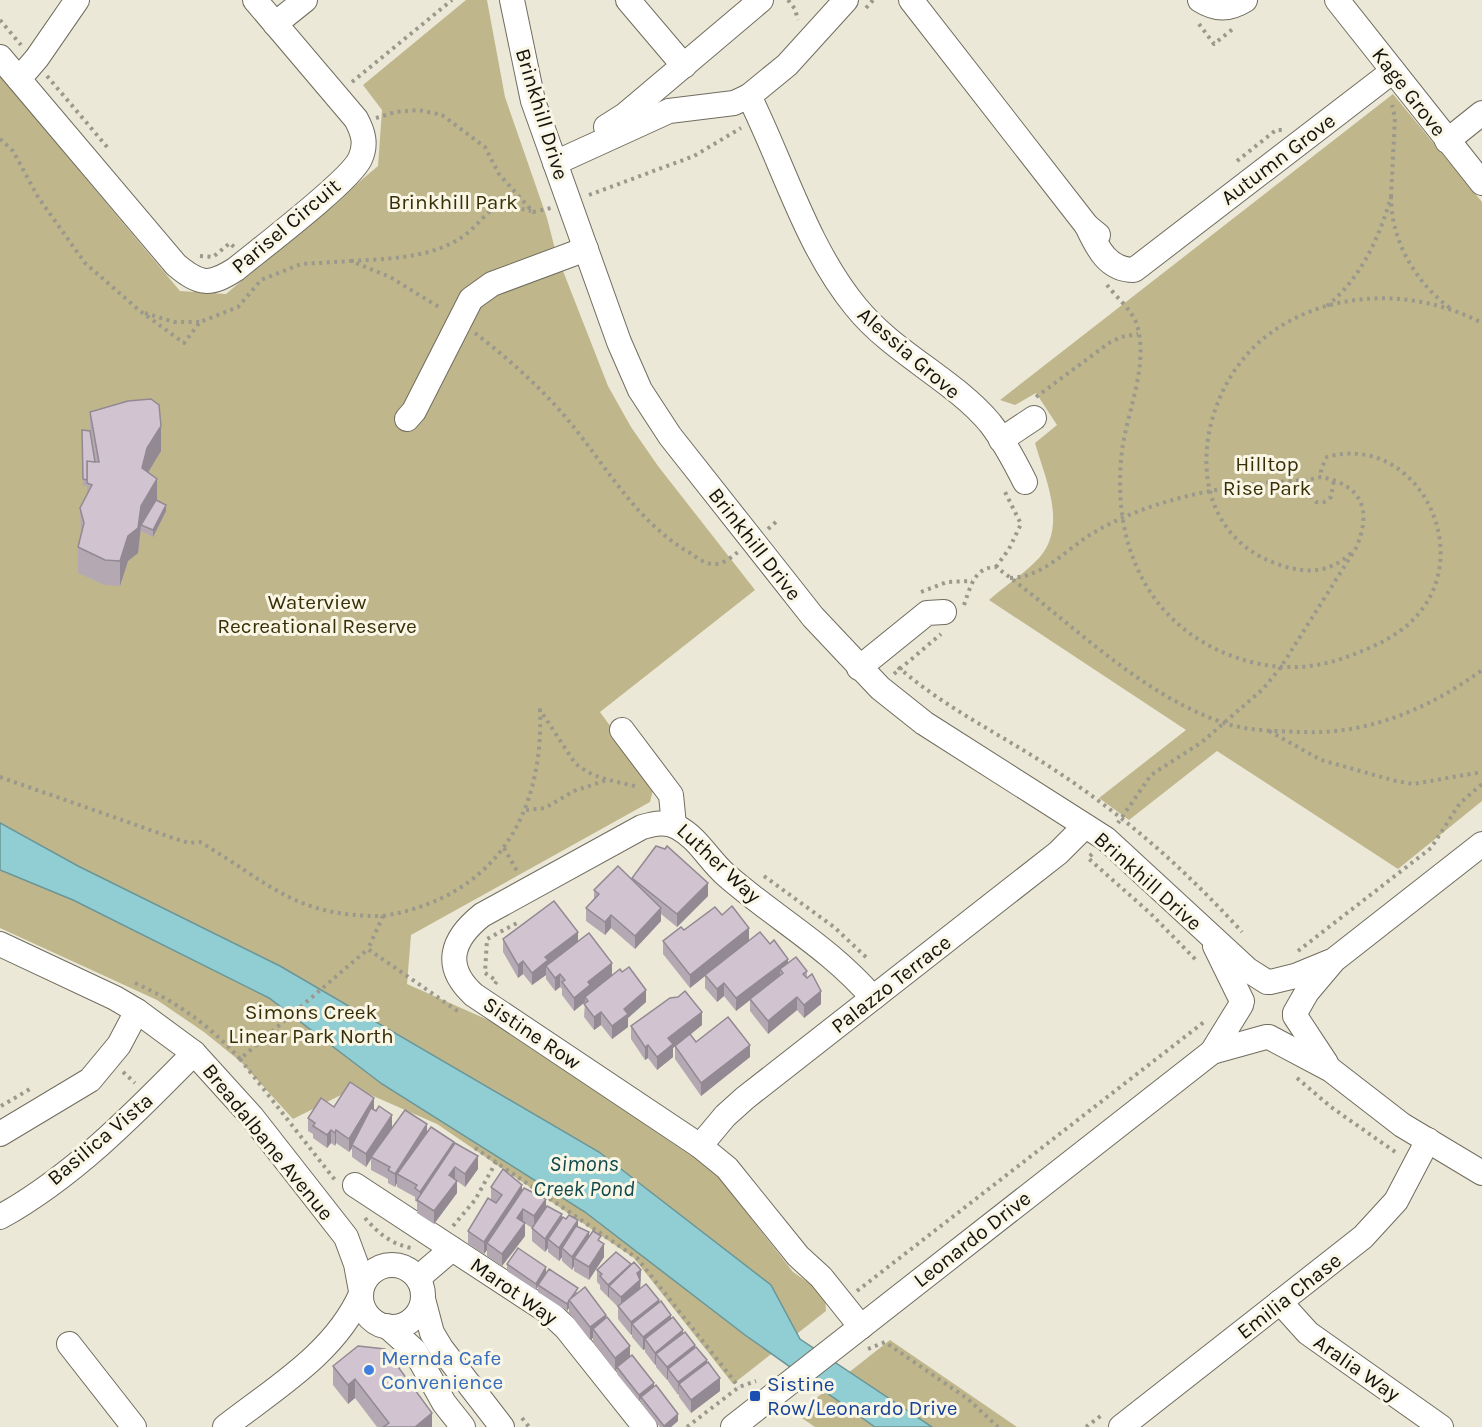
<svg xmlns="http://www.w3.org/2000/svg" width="1482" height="1427" viewBox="0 0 1482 1427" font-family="Karla,sans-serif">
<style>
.green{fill:#c0b68c}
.water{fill:#90ced3;stroke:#6a9697;stroke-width:1.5}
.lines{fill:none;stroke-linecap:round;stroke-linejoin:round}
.minor-casing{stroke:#706d5e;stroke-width:26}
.path{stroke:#9b988c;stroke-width:4;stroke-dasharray:3 4.5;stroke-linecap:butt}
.minor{stroke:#fff;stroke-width:24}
.wall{fill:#b4a9b3}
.shaded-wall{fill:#928992}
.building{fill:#d1c4d0;stroke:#928992;stroke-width:1.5}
.shop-dot{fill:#3f7fe0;stroke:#faf6e5;stroke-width:2}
.transit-dot{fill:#1a4fb4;stroke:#faf6e5;stroke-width:2}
.labels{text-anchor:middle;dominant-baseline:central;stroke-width:6;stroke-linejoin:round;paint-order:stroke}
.street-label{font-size:21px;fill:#13120c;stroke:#faf6e5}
.park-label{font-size:21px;fill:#382f08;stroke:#faf6e5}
.shop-label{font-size:21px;fill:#366cbe;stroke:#faf6e5;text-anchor:start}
.transit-label{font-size:21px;fill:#164399;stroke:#faf6e5;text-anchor:start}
.water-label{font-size:22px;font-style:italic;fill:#10494d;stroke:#faf6e5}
</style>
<rect width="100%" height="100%" fill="#ece8d8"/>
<g class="green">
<polygon points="466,0 487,0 505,97 547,218 556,253 608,386 631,427 658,466 755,590 600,712 654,786 650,802 411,935 407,984 495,1023 715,1172 793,1272 825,1294 826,1311 733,1384 634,1258 437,1124 355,1088 293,1119 241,1062 204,1032 157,1000 0,928 0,76 180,291 226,294 378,166 382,110 363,85"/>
<path d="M1393,94L1482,202V801L1398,869L1217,751L1129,820L1099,798L1186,730L989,600C1005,586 1025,573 1039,558C1068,526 1045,478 1035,443L1057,425L1036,393L1015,405L1000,400Z"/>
<polygon points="890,1340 1017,1427 815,1427 796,1414"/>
</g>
<polygon class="water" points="0,823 78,866 280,966 599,1152 771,1285 800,1339 932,1427 875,1427 745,1335 585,1212 382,1084 269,998 73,900 0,870"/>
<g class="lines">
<g class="minor-casing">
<g id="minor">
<polyline points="512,0 533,101 619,342 640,390 670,436 813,617 880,688 924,723 1106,839 1248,970 1267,982"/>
<polyline points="628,0 684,66"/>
<polyline points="911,0 1087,226 1098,235"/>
<path d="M1200,0C1216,10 1229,10 1245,0"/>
<polyline points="1337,0 1482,183"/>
<polyline points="275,24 305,0"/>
<path d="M0,57L176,265C200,285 210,286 236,269C260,249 349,182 360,159C367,144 363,132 356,119L255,0"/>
<polyline points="19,79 37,58 77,0"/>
<path d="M749,96C783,164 807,248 856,307C893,353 953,379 990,423C1004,441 1015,462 1025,482"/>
<polyline points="606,127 625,115 761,0"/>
<polyline points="1447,141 1482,113"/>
<polyline points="555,163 669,111 734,103 749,96 787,65 846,0"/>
<path d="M1087,226C1097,247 1107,270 1134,270L1393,71"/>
<polyline points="407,419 414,411 471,299 492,284 586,249"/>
<polyline points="1001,440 1034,418"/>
<polyline points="859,668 927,613 944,612"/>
<polyline points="622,730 671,795 674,825"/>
<polyline points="0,944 115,998 137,1011 194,1053 252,1117 346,1237 356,1264 361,1291"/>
<polyline points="1215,946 1242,1001"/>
<polyline points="1270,982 1295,976 1329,962"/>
<polyline points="1295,1013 1307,992 1334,960 1482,844"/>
<polyline points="1295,1016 1326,1063"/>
<polyline points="1269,1037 1331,1070 1402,1125 1482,1173"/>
<polyline points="1212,1052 1266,1037"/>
<polyline points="0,1134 90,1080 119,1045 137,1011"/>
<polyline points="700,1146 725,1116 745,1098 1058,853 1085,826"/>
<polyline points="355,1185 550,1313 566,1328 645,1427"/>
<path d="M0,1217C74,1176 135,1113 194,1053"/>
<circle cx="392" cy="1296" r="31"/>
<polyline points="418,1278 452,1249"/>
<polyline points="423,1299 432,1333 441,1348 502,1427"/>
<polyline points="1280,1302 1308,1333 1441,1427"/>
<polyline points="387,1326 415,1351 444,1403 463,1427"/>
<path d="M861,1327L821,1277L798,1256L727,1168L700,1146L474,995C442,966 452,939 482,915L642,827C654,824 665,821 677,827C698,838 708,859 726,875C775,918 829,947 873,998"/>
<polyline points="69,1344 134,1427"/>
<path d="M225,1427C275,1388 335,1353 361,1294"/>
<polyline points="733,1427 1212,1052 1241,1005"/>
<polyline points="1121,1427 1363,1237 1396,1201 1428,1140"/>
</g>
</g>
<g class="path">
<polyline points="788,0 795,9 798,20"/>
<polyline points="866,8 873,0"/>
<polyline points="0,20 21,45"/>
<polyline points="1199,24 1214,44 1234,28"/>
<polyline points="47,76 108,148"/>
<polyline points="352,82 452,0"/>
<polyline points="376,118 395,112 419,110 442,115 485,147 499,174 533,212 551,208"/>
<polyline points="0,139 13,151 38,197 85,263 140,311 184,343 200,322 238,307 261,280 301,264 351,261 390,277 442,309"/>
<polyline points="1237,161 1276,130 1282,130"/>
<polyline points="589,195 694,156 741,128"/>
<polyline points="1391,197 1395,118 1392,105"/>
<polyline points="200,256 213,257 230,243 234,247"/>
<path d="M351,261C388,259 434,258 465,235C478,225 486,212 500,204L531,211"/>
<path d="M1107,285C1116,297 1133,311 1137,325C1149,366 1127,411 1122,451C1110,550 1153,638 1255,663C1290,671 1324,667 1357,653C1381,644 1408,630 1423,608C1472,541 1412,433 1327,457L1321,469V477"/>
<path d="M1327,306C1361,278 1379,238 1391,197C1391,240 1415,282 1450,308"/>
<polyline points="145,313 174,322 200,322"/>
<path d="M475,333C506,357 536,383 562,413C604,461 633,520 690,553C697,558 705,564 714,564C723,565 731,557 738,552"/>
<polyline points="1036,397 1109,343 1121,337 1138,334"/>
<polyline points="1307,481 1311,496 1316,502 1324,502 1331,497 1334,480"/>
<polyline points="768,529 776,522"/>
<path d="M1351,553C1330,573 1307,574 1280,565C1177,531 1192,397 1264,338C1325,289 1414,287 1482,323"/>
<polyline points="996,567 1009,549 1021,524 1005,492"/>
<path d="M1010,578C1044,577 1065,550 1093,533C1144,503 1203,490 1262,483C1282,481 1302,482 1321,477C1363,485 1372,511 1356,548L1281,667L1263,689L1202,742L1151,775L1118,823"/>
<polyline points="921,592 947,582 972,581"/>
<path d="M964,605C970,588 974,567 996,567C1069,620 1137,693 1224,723C1248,731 1276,731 1301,732C1367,735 1429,709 1482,670"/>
<path d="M898,667C944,707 996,732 1047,765C1120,812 1184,868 1242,932"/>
<polyline points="894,674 941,634"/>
<polyline points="1269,731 1321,760 1396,781 1413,784 1482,772"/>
<path d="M0,777L167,836L189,843L200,842C270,883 294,917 383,916L368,949L459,1012"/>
<polyline points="526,810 545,808 574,791 607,780"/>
<polyline points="504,848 517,871"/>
<polyline points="1092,854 1088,858 1151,914 1198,962"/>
<polyline points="764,876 834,927 868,959"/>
<path d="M383,916C493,898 544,817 540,710L575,763C593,779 616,781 638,787"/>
<polyline points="1298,951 1431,848 1460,803 1482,784"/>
<path d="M135,983C177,1002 209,1025 240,1059L368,949"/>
<polyline points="495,984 497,981 485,973 487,939 517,923"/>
<polyline points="240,1059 335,1180"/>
<polyline points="123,1072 135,1083"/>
<polyline points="1297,1078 1331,1107 1398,1154"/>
<polyline points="1,1106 30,1089"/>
<polyline points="475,1148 637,1258 739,1387"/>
<path d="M365,1218C378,1233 391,1244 411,1248"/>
<polyline points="453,1226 475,1200 496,1162"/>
<polyline points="857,1291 1204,1022"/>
<polyline points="868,1349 885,1342 968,1399 998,1427"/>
<polyline points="522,1418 529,1427"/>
<polyline points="687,1427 739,1387 756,1381"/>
<polyline points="1086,1427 1102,1415"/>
</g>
<use href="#minor" class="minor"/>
</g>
<g class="wall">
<polygon points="90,412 161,451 148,473 157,500 166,511 153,537 141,531 138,553 128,561 120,586 105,585 78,573 78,547 81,535 80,508 87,495 87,486 83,486 82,430 90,431"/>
<polygon points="632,878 708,896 677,927 661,914 661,921 635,949 611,928 605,935 586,921 586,908 594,900 594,890 632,880"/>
<polygon points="722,915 749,940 770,944 788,963 807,971 807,978 821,1004 804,1018 797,1010 768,1034 750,1011 750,1000 736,1011 724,996 717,1002 705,988 705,976 690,988 663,954 663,941 684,930"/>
<polygon points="503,939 578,941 612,976 646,1002 628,1018 628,1027 612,1039 601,1025 594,1030 584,1017 585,1002 574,1011 562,995 562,989 560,987 555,991 546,979 546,975 532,985 523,974 518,978 503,952"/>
<polygon points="702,1025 690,1035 696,1042 750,1057 701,1096 675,1059 675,1046 673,1048 673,1057 657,1070 648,1058 645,1060 631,1039 631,1026"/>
<polygon points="334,1107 374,1110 392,1128 427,1133 454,1145 478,1169 465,1187 457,1181 457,1193 434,1224 417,1213 417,1202 415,1201 415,1197 397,1187 397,1183 395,1187 388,1183 388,1179 371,1170 371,1159 366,1167 352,1157 352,1148 349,1152 336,1143 335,1146 331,1143 327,1148 313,1138 313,1134 308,1131 308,1118"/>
<polygon points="491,1187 522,1191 546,1207 578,1227 589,1237 601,1242 604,1257 589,1280 574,1271 574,1266 572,1270 562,1261 562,1257 559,1261 548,1252 548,1248 545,1252 532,1241 532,1228 523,1222 525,1236 502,1266 487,1256 487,1250 484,1254 468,1244 468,1231 491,1200"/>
<polygon points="507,1264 546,1272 578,1293 606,1318 630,1357 678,1421 671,1427 660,1427 641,1403 641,1399 639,1401 617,1374 617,1369 615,1371 593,1342 593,1338 590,1340 569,1313 569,1308 567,1311 538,1292 538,1287 536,1290 507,1271"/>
<polygon points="631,1265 641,1270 640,1288 659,1303 707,1363 720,1391 691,1413 679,1397 679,1394 678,1395 668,1381 668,1379 667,1380 656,1367 656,1364 655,1365 645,1352 645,1349 643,1350 632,1337 632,1334 631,1335 618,1319 618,1307 600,1289 600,1285 597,1282 597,1270"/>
<polygon points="333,1366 432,1427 377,1427 355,1398 348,1404 333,1385"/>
</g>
<g class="shaded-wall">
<polygon points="161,426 161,451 147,474 142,468 147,448"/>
<polygon points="157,479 157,505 141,525 138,553 128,561 120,586 120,561 128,536 141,506"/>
<polygon points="166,505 166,511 153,537 153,530"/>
<polygon points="708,883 708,896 677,927 677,914"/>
<polygon points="661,908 661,921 635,949 635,936"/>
<polygon points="611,915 611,928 605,935 605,922"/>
<polygon points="749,928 749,941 690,988 690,975"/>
<polygon points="578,932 578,944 546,966 546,975 532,985 532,973 545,957"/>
<polygon points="788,959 788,972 783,973 780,969 780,978 750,999 750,1000 736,1011 736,998"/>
<polygon points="523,961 523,974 518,978 518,965"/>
<polygon points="612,963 612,976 585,997 585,1002 574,1011 574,998 588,982"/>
<polygon points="560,974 560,987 555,991 555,978"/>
<polygon points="724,983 724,996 717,1002 717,989"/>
<polygon points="646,990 646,1002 628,1018 628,1027 612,1039 612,1026 624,1009"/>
<polygon points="821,991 821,1004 804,1018 804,1005"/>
<polygon points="797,997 797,1010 768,1034 768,1021"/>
<polygon points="601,1012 601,1025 594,1030 594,1017"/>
<polygon points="702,1012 702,1025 673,1048 673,1057 657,1070 657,1057 668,1038"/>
<polygon points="648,1045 648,1058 645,1060 645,1047"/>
<polygon points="750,1045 750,1057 701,1096 701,1083"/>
<polygon points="374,1098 374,1111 352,1145 352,1148 349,1152 349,1139"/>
<polygon points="392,1115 392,1128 371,1157 371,1159 366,1167 366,1154"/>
<polygon points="427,1124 427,1137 397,1174 397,1183 395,1187 395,1174"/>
<polygon points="331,1130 331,1143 327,1148 327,1135"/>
<polygon points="336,1130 336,1143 335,1146 335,1133"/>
<polygon points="454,1142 454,1155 420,1202 420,1192"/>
<polygon points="478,1156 478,1169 465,1187 465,1174"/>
<polygon points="455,1167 455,1180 449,1175"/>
<polygon points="457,1181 457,1193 434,1224 434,1211"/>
<polygon points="522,1185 522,1198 487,1243 487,1250 484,1254 484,1242"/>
<polygon points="546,1199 546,1211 534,1229 534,1216"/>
<polygon points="523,1209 523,1222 517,1218"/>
<polygon points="562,1214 562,1226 548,1239 548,1248 545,1252 545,1239"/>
<polygon points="578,1220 578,1233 562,1248 562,1257 559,1261 559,1248"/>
<polygon points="525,1223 525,1236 502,1266 502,1254"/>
<polygon points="589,1232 589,1245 574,1258 574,1266 572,1270 572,1257"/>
<polygon points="604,1244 604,1257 589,1280 589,1267"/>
<polygon points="631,1264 631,1276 609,1286 609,1297 608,1297 608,1285"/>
<polygon points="546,1267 546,1274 538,1285 536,1290 536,1284"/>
<polygon points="641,1270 640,1293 621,1310 621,1297 637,1273"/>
<polygon points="659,1300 659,1313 632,1324 632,1334 631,1335 631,1322"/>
<polygon points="569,1301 569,1308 567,1311 567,1304"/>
<polygon points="606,1315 606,1328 593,1329 593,1338 590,1340 590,1327"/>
<polygon points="671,1315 671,1328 645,1339 645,1349 643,1350 643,1337"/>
<polygon points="683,1330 683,1343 656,1354 656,1364 655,1365 655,1353"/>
<polygon points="695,1345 695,1358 668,1369 668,1379 667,1380 667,1367"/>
<polygon points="630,1346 630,1359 617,1367 617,1369 615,1371 615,1358"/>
<polygon points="707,1360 707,1373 679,1384 678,1395 678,1382"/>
<polygon points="720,1378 720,1391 691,1413 691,1400"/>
<polygon points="355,1379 355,1398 348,1404 348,1385"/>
<polygon points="654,1383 654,1389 641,1397 641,1399 639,1401 639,1395"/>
<polygon points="432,1413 432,1427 415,1427"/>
<polygon points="678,1414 678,1421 671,1427 664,1427 664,1426"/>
</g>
<g class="building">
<polygon points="151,399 159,405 161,426 147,448 142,468 157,479 141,506 138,528 128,536 120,561 105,560 78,547 84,523 80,508 92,485 87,483 87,461 99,462 90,412 128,401"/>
<polygon points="82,430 90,431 95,462 87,461 87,480 83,479"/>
<polygon points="156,500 166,505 153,530 141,525"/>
<polygon points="656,846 665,849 667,846 708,883 677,914 632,878"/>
<polygon points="618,866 661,908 635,936 611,915 605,922 586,908 599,894 594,890"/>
<polygon points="554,901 578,932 545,957 548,960 532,973 523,961 518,965 503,939"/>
<polygon points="732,906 749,928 690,975 663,941 681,927 684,930 715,907 722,915"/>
<polygon points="760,932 770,944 774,940 788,959 736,998 724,983 717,989 705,975"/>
<polygon points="589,933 612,963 588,982 590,985 574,998 562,982 565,980 560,974 555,978 546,966"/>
<polygon points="796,957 807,971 803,974 807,978 812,974 821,991 804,1005 797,997 768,1021 750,999 783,973 780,969"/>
<polygon points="629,967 646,990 624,1009 628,1014 612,1026 601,1012 594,1017 584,1004 588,1001 585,997 620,969 622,972"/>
<polygon points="685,991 702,1012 668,1038 673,1044 657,1057 648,1045 645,1047 631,1026 670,998 678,997"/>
<polygon points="728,1017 750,1045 701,1083 675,1046 690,1034 696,1042"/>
<polygon points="350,1082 374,1098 349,1139 336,1130 335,1133 331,1130 327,1135 313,1126 315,1123 308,1118 321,1098 334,1107"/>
<polygon points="379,1106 392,1115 366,1154 352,1145 371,1108 376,1111"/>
<polygon points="405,1110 427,1124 395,1174 388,1170 390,1167 371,1157"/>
<polygon points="431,1127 454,1142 420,1192 415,1188 417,1185 397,1174"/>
<polygon points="455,1143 478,1156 465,1174 455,1167 449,1175 457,1181 434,1211 417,1200"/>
<polygon points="503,1169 522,1185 484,1242 468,1231 488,1198 496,1203 502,1195 491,1187"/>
<polygon points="524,1188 546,1199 534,1216 523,1209 517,1218 525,1223 502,1254 487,1243"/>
<polygon points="547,1206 562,1214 545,1239 532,1228"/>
<polygon points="569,1215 578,1220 559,1248 548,1239 563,1217 566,1219"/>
<polygon points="576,1226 589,1232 572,1257 562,1248"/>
<polygon points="593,1231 601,1236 598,1240 604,1244 589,1267 574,1258"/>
<polygon points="518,1248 546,1267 536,1284 507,1264"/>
<polygon points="616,1252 631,1264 608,1285 600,1276 602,1274 597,1270"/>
<polygon points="634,1262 641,1270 637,1273 640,1280 621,1297 609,1286"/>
<polygon points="549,1269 578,1288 567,1304 538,1285"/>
<polygon points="646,1284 659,1300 631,1322 618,1306"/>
<polygon points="585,1287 606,1315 590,1327 569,1300"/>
<polygon points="661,1301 671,1315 643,1337 632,1324"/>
<polygon points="607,1317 630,1346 615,1358 593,1329"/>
<polygon points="673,1317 683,1330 655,1353 645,1339"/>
<polygon points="685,1332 695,1345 667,1367 656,1354"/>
<polygon points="358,1346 385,1349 432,1413 415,1427 383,1427 389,1423 355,1379 348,1385 333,1366"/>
<polygon points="696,1347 707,1360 678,1382 668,1369"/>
<polygon points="632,1355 654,1383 639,1395 617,1367"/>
<polygon points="708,1362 720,1378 691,1400 679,1384"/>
<polygon points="656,1385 678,1414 664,1426 641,1397"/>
</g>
<circle class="shop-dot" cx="369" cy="1370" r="6"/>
<rect class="transit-dot" x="749" y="1390" width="12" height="12" rx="3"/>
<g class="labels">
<g class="street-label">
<text transform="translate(1409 92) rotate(52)">Kage Grove</text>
<text transform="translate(542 114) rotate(73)">Brinkhill Drive</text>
<text transform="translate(1278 159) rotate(-37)">Autumn Grove</text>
<text transform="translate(286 226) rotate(-40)">Parisel Circuit</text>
<text transform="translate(909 353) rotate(41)">Alessia Grove</text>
<text transform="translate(755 544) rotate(52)">Brinkhill Drive</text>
<text transform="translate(719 863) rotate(43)">Luther Way</text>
<text transform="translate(1148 881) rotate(42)">Brinkhill Drive</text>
<text transform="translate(891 984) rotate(-38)">Palazzo Terrace</text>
<text transform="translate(532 1033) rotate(34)">Sistine Row</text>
<text transform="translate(100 1139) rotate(-40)">Basilica Vista</text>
<text transform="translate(268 1142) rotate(51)">Breadalbane Avenue</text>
<text transform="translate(972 1239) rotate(-38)">Leonardo Drive</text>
<text transform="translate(514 1291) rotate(35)">Marot Way</text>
<text transform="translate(1289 1296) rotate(-38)">Emilia Chase</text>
<text transform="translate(1357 1368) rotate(35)">Aralia Way</text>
</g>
<g class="park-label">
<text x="453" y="202">Brinkhill Park</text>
<text x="1267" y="464">Hilltop<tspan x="1267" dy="24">Rise Park</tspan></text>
<text x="317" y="602">Waterview<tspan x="317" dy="24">Recreational Reserve</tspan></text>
<text x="311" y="1012">Simons Creek<tspan x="311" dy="24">Linear Park North</tspan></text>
</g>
<g class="shop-label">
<text x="381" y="1358">Mernda Cafe<tspan x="381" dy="24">Convenience</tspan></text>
</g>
<g class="transit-label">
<text x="767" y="1384">Sistine<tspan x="767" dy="24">Row/Leonardo Drive</tspan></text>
</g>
<g class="water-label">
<text x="584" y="1164">Simons<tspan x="584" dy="25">Creek Pond</tspan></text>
</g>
</g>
</svg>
